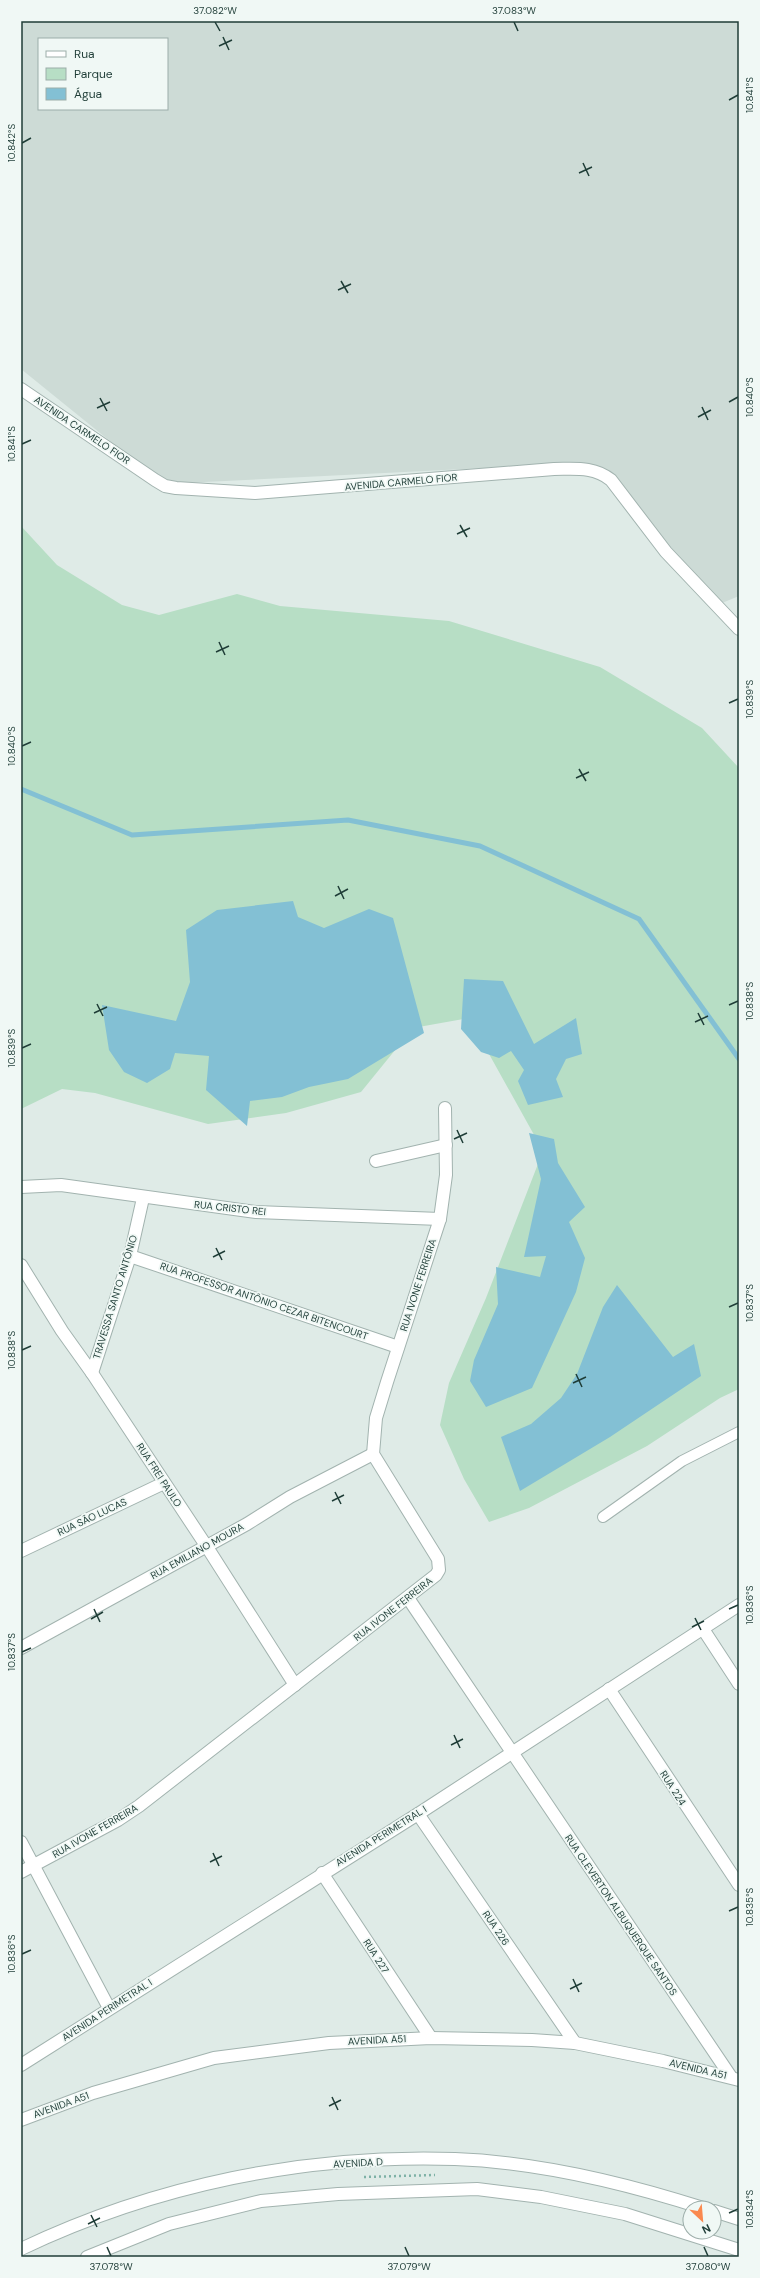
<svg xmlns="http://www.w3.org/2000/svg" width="760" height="2278" viewBox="0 0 760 2278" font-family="'DM Sans',sans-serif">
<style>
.built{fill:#cddbd6;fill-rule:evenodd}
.green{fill:#b7dec5}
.water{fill:#83c0d4}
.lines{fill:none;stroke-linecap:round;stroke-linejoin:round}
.stream{stroke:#83c0d4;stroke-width:5}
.service-casing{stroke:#a2b3af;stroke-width:12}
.minor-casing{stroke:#a2b3af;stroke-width:14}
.tertiary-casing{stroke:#a2b3af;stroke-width:14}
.path{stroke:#7eb1a6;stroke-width:2.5;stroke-dasharray:2 3;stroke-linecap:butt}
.service{stroke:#fff;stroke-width:10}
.minor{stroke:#fff;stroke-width:12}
.tertiary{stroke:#fff;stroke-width:12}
.ticks{fill:none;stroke:#1f3d37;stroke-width:1.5}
.labels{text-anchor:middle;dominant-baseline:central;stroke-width:3.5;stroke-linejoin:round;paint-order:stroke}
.street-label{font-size:10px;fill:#1f3d37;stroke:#f0f8f5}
.neatline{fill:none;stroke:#1f3d37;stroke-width:1.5}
.ticks-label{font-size:10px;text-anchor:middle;fill:#1f3d37}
</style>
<rect width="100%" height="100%" fill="#dfebe7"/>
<path class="built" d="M21,21H739V596L722,603L587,463L163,484L21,369ZM39,39H167V109H39Z"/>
<polygon class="green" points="21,526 57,565 122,605 159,615 237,594 280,606 449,621 600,667 702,728 739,768 739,1389 720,1398 647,1446 529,1508 489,1522 464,1479 440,1425 449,1383 486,1298 543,1151 469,1018 413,1028 361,1092 286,1113 208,1124 95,1093 62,1089 21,1109"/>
<g class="water">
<polygon points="293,901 298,917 324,928 369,909 393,918 424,1033 348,1079 309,1087 282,1097 250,1101 247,1126 206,1090 209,1056 175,1053 170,1069 147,1083 124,1072 109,1050 102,1005 176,1021 190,982 186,930 217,910"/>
<polygon points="464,979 503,981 534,1044 576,1018 582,1054 566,1059 556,1079 563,1097 528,1105 518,1081 524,1070 511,1051 499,1058 481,1052 461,1029"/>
<polygon points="529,1133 554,1139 558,1163 585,1207 569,1222 585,1258 576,1292 532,1388 486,1407 470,1381 474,1360 498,1304 496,1267 540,1277 546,1256 524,1257 541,1179"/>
<polygon points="617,1285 673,1357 694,1344 701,1376 610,1437 520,1491 501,1437 531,1424 561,1398 577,1374 603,1307"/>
</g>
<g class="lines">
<polyline class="stream" points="21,789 132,835 348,820 480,846 639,919 739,1059"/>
<g class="service-casing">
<polyline id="service" points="603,1517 682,1461 739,1432"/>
</g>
<g class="minor-casing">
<g id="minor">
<path d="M21,389L155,480L165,486L176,488L255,493L554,469C574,469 594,466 611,480L666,552L739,629"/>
<polyline points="376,1161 446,1145"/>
<polyline points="21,1187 61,1185 256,1212 440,1219"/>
<polyline points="130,1256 398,1347"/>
<polyline points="21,1265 62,1331 92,1373 207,1547 295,1685"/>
<polyline points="92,1373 130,1256 143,1198"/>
<polyline points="21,1551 164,1483"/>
<polyline points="408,1598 731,2077"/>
<polyline points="703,1629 739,1684"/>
<polyline points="21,1648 247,1524 290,1497 373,1454"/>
<polyline points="609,1689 739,1885"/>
<polyline points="418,1814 575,2043"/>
<polyline points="21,1842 109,2008"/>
<polyline points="21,1872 118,1820 139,1806 436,1575 439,1570 438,1559 373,1454 376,1418 387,1382 440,1219 446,1175 445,1108"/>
<polyline points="322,1873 431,2038"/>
<polyline points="21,2065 418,1814 739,1605"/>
<polyline points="21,2120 93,2093 214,2058 329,2043 431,2038 532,2040 575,2043 663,2061 739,2080"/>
</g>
</g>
<g class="tertiary-casing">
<g id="tertiary">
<polyline points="714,2211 739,2219"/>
<path d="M21,2249C155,2185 306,2154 455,2159C537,2162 625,2183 703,2208"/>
<polyline points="87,2257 169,2224 261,2201 338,2194 477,2189 541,2197 625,2214 739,2250"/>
</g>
</g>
<polyline class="path" points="364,2177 435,2175"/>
<use href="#service" class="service"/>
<use href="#minor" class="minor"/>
<use href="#tertiary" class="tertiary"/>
</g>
<path class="ticks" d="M215,22L220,31M514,22L518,31M223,37L229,50M219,46L232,40M729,100L738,95M22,143L31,138M583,163L589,176M579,173L592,167M341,281L348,293M338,290L351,284M100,398L107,411M729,402L738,397M702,407L708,420M97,408L110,402M698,417L711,410M22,444L31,440M460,525L467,537M457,534L470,528M219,642L225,655M216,652L229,646M729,703L738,699M22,746L31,742M579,769L586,781M576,778L589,772M338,886L344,899M335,896L348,889M97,1004L103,1016M729,1005L738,1001M94,1013L107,1007M698,1013L704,1025M695,1022L708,1016M22,1048L31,1044M457,1130L463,1143M454,1139L467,1133M216,1248L222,1260M213,1257L225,1251M729,1307L738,1303M22,1350L31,1346M576,1374L582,1387M573,1383L586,1377M335,1492L341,1504M332,1501L344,1495M94,1609L100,1622M729,1609L738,1605M695,1618L701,1630M91,1619L103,1612M692,1627L704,1621M22,1652L31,1648M454,1735L460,1748M451,1745L463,1739M213,1853L219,1866M210,1862L222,1856M729,1911L738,1907M22,1954L31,1950M573,1979L579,1992M570,1989L582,1983M332,2097L338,2110M329,2106L341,2100M729,2213L738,2209M91,2215L97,2227M88,2224L100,2218M107,2247L111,2256M405,2247L409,2256M704,2247L708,2256"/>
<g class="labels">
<g class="street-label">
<text transform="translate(82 430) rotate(34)">AVENIDA CARMELO FIOR</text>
<text transform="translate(401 482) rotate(-5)">AVENIDA CARMELO FIOR</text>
<text transform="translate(230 1208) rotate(6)">RUA CRISTO REI</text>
<text transform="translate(418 1285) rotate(-72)">RUA IVONE FERREIRA</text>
<text transform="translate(115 1297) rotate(-73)">TRAVESSA SANTO ANTÔNIO</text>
<text transform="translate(264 1301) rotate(19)">RUA PROFESSOR ANTÔNIO CEZAR BITENCOURT</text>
<text transform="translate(159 1475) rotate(57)">RUA FREI PAULO</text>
<text transform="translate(92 1517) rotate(-25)">RUA SÃO LUCAS</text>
<text transform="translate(197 1551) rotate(-29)">RUA EMILIANO MOURA</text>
<text transform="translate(393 1609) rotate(-38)">RUA IVONE FERREIRA</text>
<text transform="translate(673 1788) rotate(57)">RUA 224</text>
<text transform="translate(95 1831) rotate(-30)">RUA IVONE FERREIRA</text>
<text transform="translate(381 1836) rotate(-32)">AVENIDA PERIMETRAL I</text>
<text transform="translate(621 1915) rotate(56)">RUA CLEVERTON ALBUQUERQUE SANTOS</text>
<text transform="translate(496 1928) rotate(56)">RUA 226</text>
<text transform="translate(376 1956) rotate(57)">RUA 227</text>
<text transform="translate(107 2010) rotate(-33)">AVENIDA PERIMETRAL I</text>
<text transform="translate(377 2040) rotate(-3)">AVENIDA A51</text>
<text transform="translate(698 2069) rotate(13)">AVENIDA A51</text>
<text transform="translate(61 2105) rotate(-20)">AVENIDA A51</text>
<text transform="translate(358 2163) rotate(-3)">AVENIDA D</text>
</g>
</g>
<rect width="760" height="2278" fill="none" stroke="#f0f8f5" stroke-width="44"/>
<rect x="38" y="38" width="130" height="72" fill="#f0f8f5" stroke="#9cada9"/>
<rect x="46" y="51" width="20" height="6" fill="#ffffff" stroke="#9cada9"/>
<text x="74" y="58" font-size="12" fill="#1f3d37">Rua</text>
<rect x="46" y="68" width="20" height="12" fill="#b7dec5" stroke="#9cada9"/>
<text x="74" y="78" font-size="12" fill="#1f3d37">Parque</text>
<rect x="46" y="88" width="20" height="12" fill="#83c0d4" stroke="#9cada9"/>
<text x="74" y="98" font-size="12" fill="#1f3d37">Água</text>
<g transform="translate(702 2220) rotate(154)"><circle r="19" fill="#f0f8f5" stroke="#9cada9"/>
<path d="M0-3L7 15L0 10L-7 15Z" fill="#fa894f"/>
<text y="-6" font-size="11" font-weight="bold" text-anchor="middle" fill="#1f3d37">N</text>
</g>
<rect x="22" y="22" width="716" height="2234" class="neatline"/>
<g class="ticks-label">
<text x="215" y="14">37.082°W</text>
<text x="514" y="14">37.083°W</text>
<text transform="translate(749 95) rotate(-90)" y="4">10.841°S</text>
<text transform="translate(11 143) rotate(-90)" y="4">10.842°S</text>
<text transform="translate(749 397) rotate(-90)" y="4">10.840°S</text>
<text transform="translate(11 444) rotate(-90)" y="4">10.841°S</text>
<text transform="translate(749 699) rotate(-90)" y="4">10.839°S</text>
<text transform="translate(11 746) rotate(-90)" y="4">10.840°S</text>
<text transform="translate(749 1001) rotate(-90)" y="4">10.838°S</text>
<text transform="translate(11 1048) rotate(-90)" y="4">10.839°S</text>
<text transform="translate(749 1303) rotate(-90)" y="4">10.837°S</text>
<text transform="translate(11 1350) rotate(-90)" y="4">10.838°S</text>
<text transform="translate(749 1605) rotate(-90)" y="4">10.836°S</text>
<text transform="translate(11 1652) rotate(-90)" y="4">10.837°S</text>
<text transform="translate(749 1907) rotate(-90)" y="4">10.835°S</text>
<text transform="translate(11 1954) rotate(-90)" y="4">10.836°S</text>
<text transform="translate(749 2209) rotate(-90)" y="4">10.834°S</text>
<text x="111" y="2270">37.078°W</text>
<text x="409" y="2270">37.079°W</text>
<text x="708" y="2270">37.080°W</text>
</g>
</svg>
